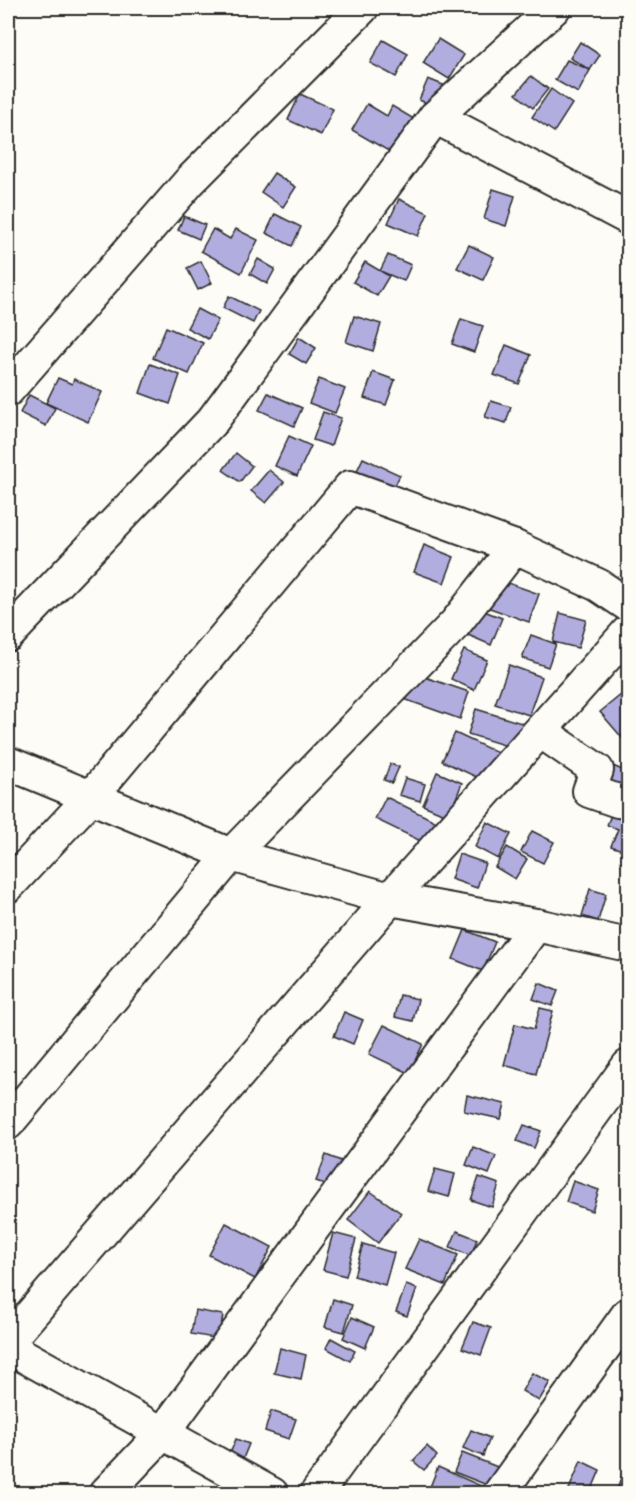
<svg xmlns="http://www.w3.org/2000/svg" width="636" height="1501" viewBox="0 0 636 1501" font-family="'Shantell Sans',sans-serif">
<style>
.building{fill:#b1adde;stroke:#2b2b2b;stroke-width:1.5}
.lines{fill:none;stroke-linecap:round;stroke-linejoin:round}
.street-casing{stroke:#2b2b2b;stroke-width:36}
.street{stroke:#fdfcf7;stroke-width:32}
</style>
<rect width="100%" height="100%" fill="#fdfcf7"/>
<filter id="ink" filterUnits="userSpaceOnUse"><feTurbulence type="fractalNoise" baseFrequency=".0167" numOctaves="2"/><feDisplacementMap in="SourceGraphic" scale="12" xChannelSelector="R" yChannelSelector="G"/><feConvolveMatrix kernelMatrix="1 2 1 2 8 2 1 2 1" color-interpolation-filters="sRGB"/></filter>
<g filter="url(#ink)">
<g class="building">
<polygon points="438,39 464,55 449,79 423,63"/>
<polygon points="383,40 408,54 396,77 370,63"/>
<polygon points="580,42 600,55 590,70 570,58"/>
<polygon points="567,60 590,70 578,93 555,80"/>
<polygon points="531,76 548,89 533,108 516,94"/>
<polygon points="428,79 448,87 439,108 419,100"/>
<polygon points="551,89 572,104 554,132 532,117"/>
<polygon points="300,94 333,109 321,135 288,120"/>
<polygon points="367,104 387,116 392,106 424,125 404,160 352,130"/>
<polygon points="274,173 296,187 283,207 261,192"/>
<polygon points="493,189 515,196 506,226 484,219"/>
<polygon points="399,199 428,213 418,236 388,223"/>
<polygon points="275,214 301,227 292,246 266,233"/>
<polygon points="184,216 205,225 199,239 178,230"/>
<polygon points="213,229 230,239 236,229 258,240 241,273 201,251"/>
<polygon points="469,245 494,257 483,280 457,268"/>
<polygon points="388,255 411,265 404,281 380,271"/>
<polygon points="258,259 275,269 267,284 250,274"/>
<polygon points="201,261 212,283 198,290 187,268"/>
<polygon points="365,262 389,276 377,296 353,282"/>
<polygon points="229,296 259,311 253,323 223,308"/>
<polygon points="197,309 218,320 208,339 187,328"/>
<polygon points="354,316 381,324 373,351 346,342"/>
<polygon points="461,319 483,326 474,352 452,344"/>
<polygon points="166,327 203,343 189,374 153,358"/>
<polygon points="299,337 316,348 306,364 289,354"/>
<polygon points="506,345 531,355 519,384 494,375"/>
<polygon points="150,364 180,375 170,404 140,393"/>
<polygon points="373,372 395,380 386,405 364,398"/>
<polygon points="58,378 72,384 74,379 102,392 88,422 46,403"/>
<polygon points="319,379 345,389 335,413 309,403"/>
<polygon points="268,393 302,408 294,426 259,410"/>
<polygon points="29,395 55,408 46,426 20,413"/>
<polygon points="491,401 511,407 506,423 485,417"/>
<polygon points="323,412 341,418 331,446 313,440"/>
<polygon points="289,436 311,446 297,476 275,466"/>
<polygon points="236,453 252,466 240,482 223,470"/>
<polygon points="363,458 400,475 391,494 354,477"/>
<polygon points="269,470 284,482 266,503 251,491"/>
<polygon points="424,545 454,557 444,583 414,572"/>
<polygon points="497,579 539,594 529,622 487,607"/>
<polygon points="479,609 502,618 491,645 468,635"/>
<polygon points="560,613 586,620 578,648 553,642"/>
<polygon points="531,635 556,644 548,667 522,658"/>
<polygon points="464,650 487,660 474,690 451,679"/>
<polygon points="509,665 542,677 529,715 495,704"/>
<polygon points="413,673 469,692 460,719 404,699"/>
<polygon points="627,690 628,692 628,736 624,740 600,712"/>
<polygon points="476,709 528,725 520,750 468,734"/>
<polygon points="455,733 498,753 485,781 442,761"/>
<polygon points="390,764 399,767 392,783 384,780"/>
<polygon points="613,766 627,772 618,794 604,789"/>
<polygon points="437,772 462,783 449,816 423,805"/>
<polygon points="405,778 425,784 420,801 399,795"/>
<polygon points="386,797 437,822 427,844 375,819"/>
<polygon points="613,810 628,816 628,852 611,846 618,829 607,825"/>
<polygon points="487,822 511,834 498,859 475,847"/>
<polygon points="532,831 554,842 543,863 521,852"/>
<polygon points="507,847 527,859 515,879 495,867"/>
<polygon points="459,854 485,863 477,888 451,879"/>
<polygon points="590,889 606,894 598,921 582,916"/>
<polygon points="465,930 495,942 483,971 453,959"/>
<polygon points="539,983 558,991 552,1006 533,999"/>
<polygon points="400,995 418,999 413,1021 395,1017"/>
<polygon points="628,1002 628,1021 622,1018"/>
<polygon points="540,1008 553,1011 536,1074 504,1065 515,1024 534,1029"/>
<polygon points="344,1012 363,1020 353,1044 334,1036"/>
<polygon points="384,1025 423,1044 409,1073 369,1054"/>
<polygon points="467,1095 505,1104 501,1119 464,1111"/>
<polygon points="524,1125 541,1131 534,1148 517,1141"/>
<polygon points="473,1147 496,1156 489,1174 466,1165"/>
<polygon points="326,1155 341,1161 330,1186 316,1181"/>
<polygon points="435,1169 455,1174 449,1197 428,1191"/>
<polygon points="479,1177 499,1184 492,1207 471,1200"/>
<polygon points="573,1181 599,1190 592,1211 566,1202"/>
<polygon points="370,1191 401,1213 378,1243 348,1220"/>
<polygon points="226,1223 272,1247 255,1279 209,1255"/>
<polygon points="457,1231 477,1239 471,1256 450,1247"/>
<polygon points="333,1233 356,1239 346,1276 323,1270"/>
<polygon points="419,1239 458,1255 445,1285 405,1269"/>
<polygon points="363,1244 394,1253 385,1285 354,1276"/>
<polygon points="628,1251 628,1266 623,1263"/>
<polygon points="406,1285 417,1289 407,1316 396,1312"/>
<polygon points="333,1299 352,1305 344,1332 325,1327"/>
<polygon points="195,1310 223,1315 219,1339 191,1334"/>
<polygon points="352,1317 374,1327 365,1348 343,1338"/>
<polygon points="473,1322 491,1328 481,1355 462,1348"/>
<polygon points="331,1338 355,1351 350,1361 326,1348"/>
<polygon points="280,1348 306,1355 301,1379 274,1373"/>
<polygon points="532,1373 550,1382 539,1401 522,1391"/>
<polygon points="271,1411 296,1419 289,1439 265,1431"/>
<polygon points="471,1430 490,1438 483,1456 463,1448"/>
<polygon points="236,1439 249,1444 242,1461 229,1456"/>
<polygon points="427,1446 437,1456 424,1470 413,1461"/>
<polygon points="462,1453 500,1468 492,1487 454,1472"/>
<polygon points="581,1461 600,1470 590,1494 567,1494"/>
<polygon points="438,1467 481,1486 477,1494 444,1494 430,1487"/>
<polygon points="623,1472 628,1474 628,1494 617,1490"/>
</g>
<g class="lines">
<g class="street-casing">
<g id="street">
<polyline points="435,117 628,218"/>
<polyline points="8,390 190,181 362,8"/>
<polyline points="8,635 213,420 435,117 554,8"/>
<polyline points="540,731 597,770 589,791 618,801 628,802"/>
<polyline points="8,763 231,855 390,899 536,925 628,945"/>
<polyline points="8,886 90,798 350,487 515,547"/>
<polyline points="8,1123 231,855 455,624 515,547 598,585 628,605"/>
<polyline points="8,1341 390,899 628,632"/>
<polyline points="8,1347 272,1494"/>
<polyline points="105,1494 163,1433 536,925"/>
<polyline points="316,1494 628,1066"/>
<polyline points="499,1494 628,1314"/>
</g>
</g>
<use href="#street" class="street"/>
</g>
</g>
<rect width="636" height="1501" fill="none" stroke="#fdfcf7" stroke-width="30"/>
<rect x="15" y="15" width="606" height="1471" fill="none" stroke="#2b2b2b" stroke-width="2" filter="url(#ink)"/>
</svg>
